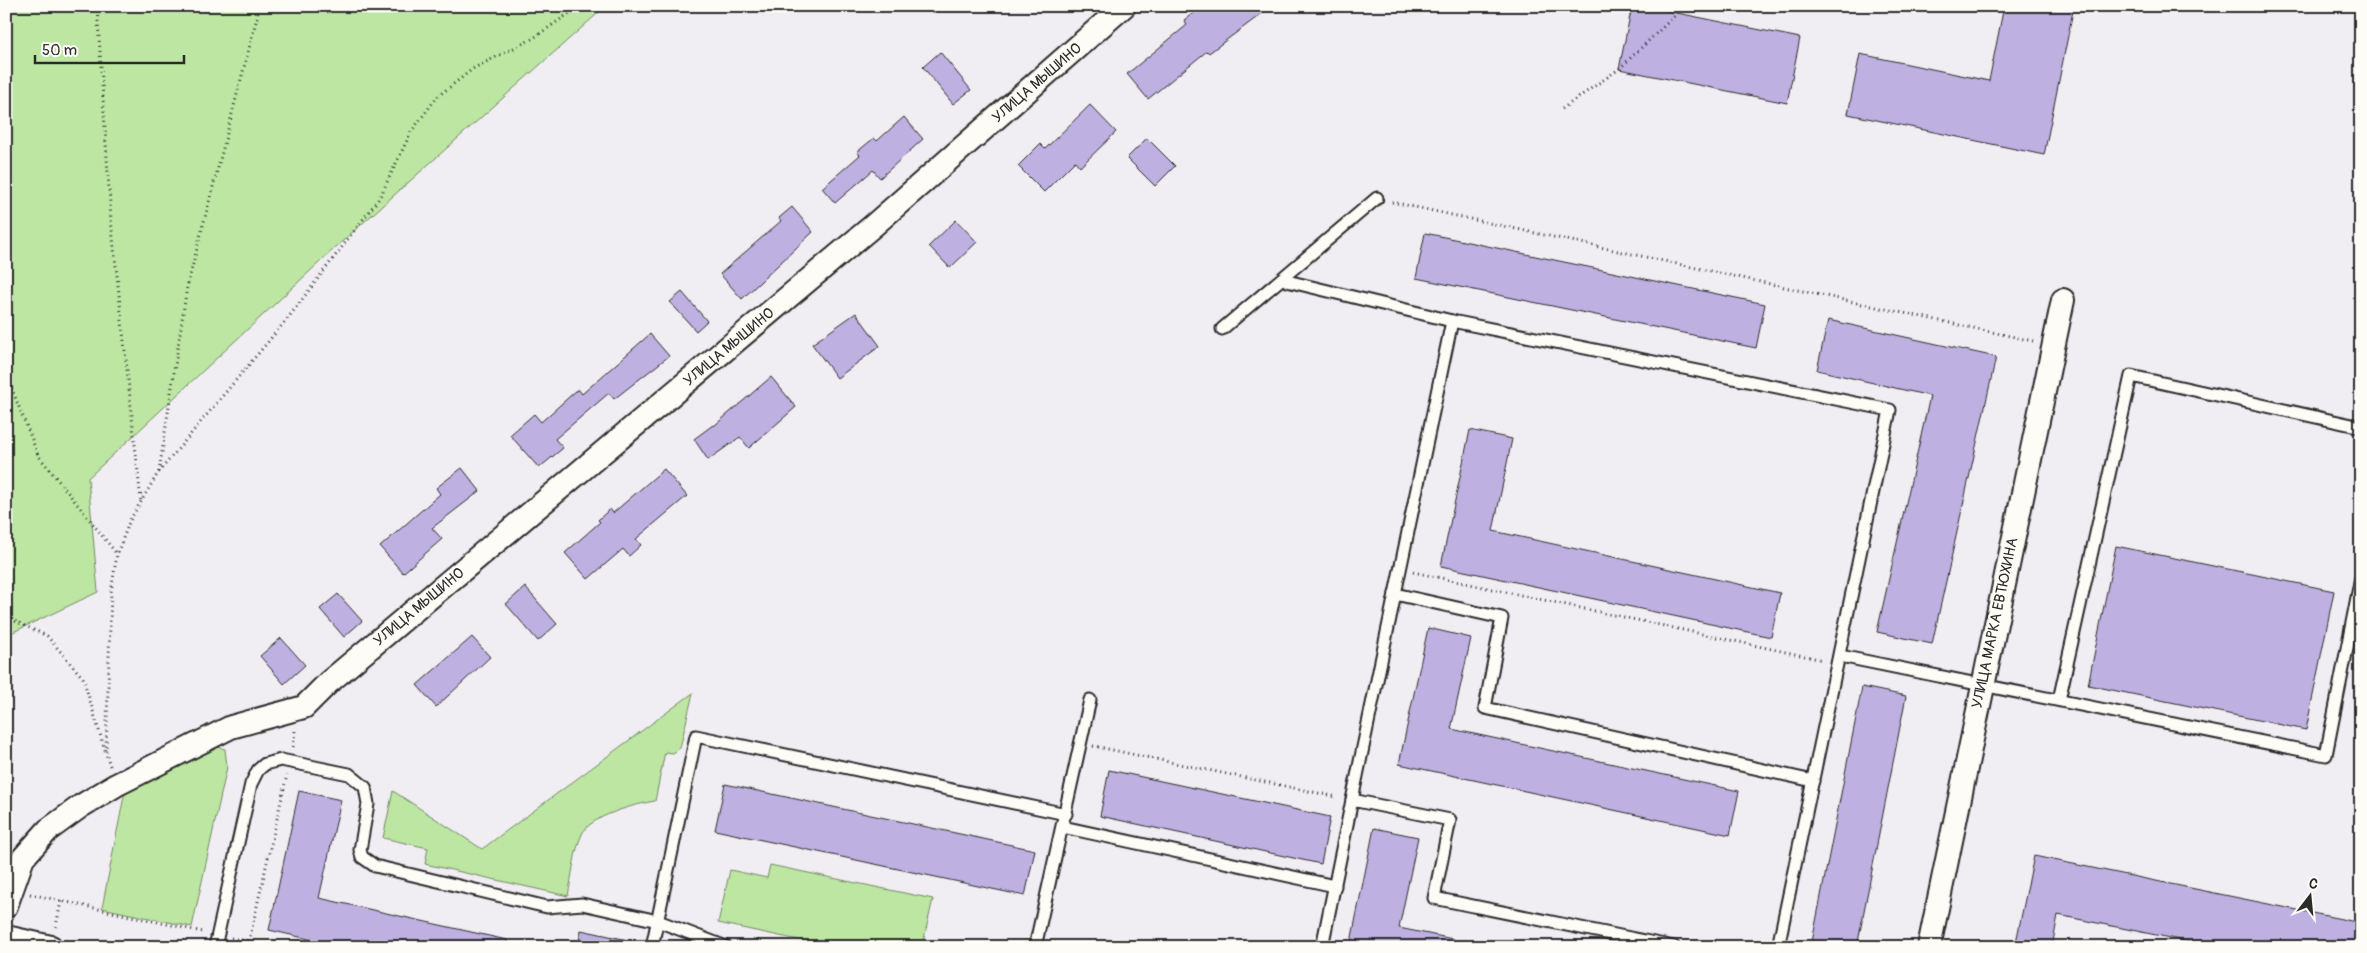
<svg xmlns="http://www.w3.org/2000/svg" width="2367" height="953" viewBox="0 0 2367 953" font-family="Pangolin,sans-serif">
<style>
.green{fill:#bce6a2;stroke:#748866}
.building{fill:#beb1e2;stroke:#2b2b2b}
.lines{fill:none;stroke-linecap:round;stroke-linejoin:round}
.service-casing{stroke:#2b2b2b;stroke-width:15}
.minor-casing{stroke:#2b2b2b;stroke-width:26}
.path{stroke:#2b2b2b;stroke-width:3;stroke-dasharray:1 4;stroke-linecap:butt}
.service{stroke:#fdfcf7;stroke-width:11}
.minor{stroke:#fdfcf7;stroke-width:22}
.labels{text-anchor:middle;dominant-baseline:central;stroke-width:4.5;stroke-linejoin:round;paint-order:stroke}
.street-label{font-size:15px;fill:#2b2b2b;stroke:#fdfcf7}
</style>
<rect width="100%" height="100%" fill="#f0edf3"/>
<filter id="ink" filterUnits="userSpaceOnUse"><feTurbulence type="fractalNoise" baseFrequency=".02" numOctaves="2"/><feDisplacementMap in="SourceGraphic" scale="10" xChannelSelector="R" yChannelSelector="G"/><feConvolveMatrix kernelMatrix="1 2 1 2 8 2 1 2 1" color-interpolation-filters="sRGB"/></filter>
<g filter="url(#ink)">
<g class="green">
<polygon points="6,6 606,6 336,247 88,478 98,592 9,634 6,630"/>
<path d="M693,693L680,748L673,753L665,752L655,801C636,804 590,816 582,834C574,852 572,876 568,896L425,864L428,848L383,838L393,791L482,849Z"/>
<polygon points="214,746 225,749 227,767 192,927 102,908 125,791"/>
<polygon points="770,865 933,899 922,947 832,947 718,923 730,870 767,878"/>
</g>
<g class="building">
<polygon points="1203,6 1272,6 1209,53 1207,51 1148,99 1127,74 1187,25 1184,20"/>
<polygon points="1632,6 1643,6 1800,38 1787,103 1619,69"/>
<polygon points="2004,6 2074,6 2044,155 1848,114 1860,54 1989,81"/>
<polygon points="940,52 971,90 953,104 923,67"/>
<polygon points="1090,105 1116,132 1080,167 1075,161 1044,192 1018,166 1040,144 1045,149"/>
<polygon points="904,117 923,139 880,178 873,170 835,203 822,188 860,155 857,152 874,138 877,141"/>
<polygon points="1147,138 1175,166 1155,186 1127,158"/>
<polygon points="792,207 813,232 742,299 720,274 781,221 779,218"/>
<polygon points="956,220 977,242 950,268 929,246"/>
<polygon points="1425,233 1765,304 1756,348 1416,278"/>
<polygon points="682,292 707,321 696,331 670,302"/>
<polygon points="856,313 880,346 837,378 812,344"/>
<polygon points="1828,320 1996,357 1932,644 1877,632 1930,396 1817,370"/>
<polygon points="650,334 669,356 614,399 609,393 555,439 563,448 539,468 510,435 534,414 541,422 578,389 582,394"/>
<polygon points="771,377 796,407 749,448 740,437 708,460 694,439 713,425 714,426"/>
<polygon points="1470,430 1512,439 1493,531 1780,593 1771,637 1441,566"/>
<polygon points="462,468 480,491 432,528 442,539 403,573 380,547 440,494 436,488"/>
<polygon points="664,469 687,496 636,539 641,545 629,556 623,549 588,579 565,553 600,522 598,520 610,509 613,513"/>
<polygon points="2116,546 2334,591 2306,730 2088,685"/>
<polygon points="525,587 557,624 538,641 506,604"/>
<polygon points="338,594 362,621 344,637 320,609"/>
<polygon points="1428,628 1471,638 1451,729 1739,791 1730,835 1399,764"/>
<polygon points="472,637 490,657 436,707 417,685"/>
<polygon points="281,638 305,665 284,684 260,656"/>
<polygon points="1862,687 1906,696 1857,947 1811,947"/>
<polygon points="1109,770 1330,817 1321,864 1100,816"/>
<polygon points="725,784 1035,850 1025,896 715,830"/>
<polygon points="299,791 341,800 319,898 507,940 507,947 344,947 269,930"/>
<polygon points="1374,828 1418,837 1399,928 1453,939 1452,947 1350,947"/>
<polygon points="2034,856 2361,923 2361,947 2215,947 2058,915 2052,947 2015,947"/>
<polygon points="581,930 628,940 627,947 578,947"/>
</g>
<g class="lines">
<g class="service-casing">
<g id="service">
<polyline points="1287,281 1452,321 1890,410 1778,947"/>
<polyline points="1222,329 1377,198"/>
<polyline points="1395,594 1502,618 1485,708 1813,781"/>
<polyline points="1840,656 2326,755 2361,577"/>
<polyline points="2059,700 2131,376 2361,427"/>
<polyline points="1352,800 1452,321"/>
<polyline points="1063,827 1335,886"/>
<polyline points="215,947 251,784 258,770 265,764 281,760 349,774 365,787 368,804 360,850 362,857 375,866 547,907 582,904 658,921 726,947"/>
<polyline points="652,947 696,736 1066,814"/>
<polyline points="1035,947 1090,700"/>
<polyline points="1322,947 1352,800 1450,820 1434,898 1674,947"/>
</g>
</g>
<g class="minor-casing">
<g id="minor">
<polyline points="6,906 23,858 48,830 81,806 116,785 231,727 304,707 329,682 874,225 1124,6"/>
<polyline points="6,937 51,947"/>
<polyline points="1929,947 2063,300"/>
</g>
</g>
<g class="path">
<polyline points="97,6 111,219 141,501"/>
<polyline points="1562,109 1619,69 1685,6"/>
<polyline points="1392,202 2033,341"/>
<polyline points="6,374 38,455 116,553"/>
<polyline points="159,472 187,287 260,6"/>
<polyline points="1413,572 1823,660"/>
<polyline points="6,617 47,636 83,678 105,750"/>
<polyline points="1093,746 1337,797"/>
<polyline points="293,747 295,731"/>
<polyline points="110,766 106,753 111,592 117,554 130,520 158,473 288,318 380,197 411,132 437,97 474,68 532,39 580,6"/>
<polyline points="30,894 203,932"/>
<polyline points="56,927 61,901"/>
<polyline points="231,938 274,947"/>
<polyline points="249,941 287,775"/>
</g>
<use href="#service" class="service"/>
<use href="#minor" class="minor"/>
</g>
</g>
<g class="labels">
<g class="street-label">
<text transform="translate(1037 83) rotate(-41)">УЛИЦА МЫШИНО</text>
<text transform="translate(729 347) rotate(-40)">УЛИЦА МЫШИНО</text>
<text transform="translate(419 607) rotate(-40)">УЛИЦА МЫШИНО</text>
<text transform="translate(1995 623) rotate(-78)">УЛИЦА МАРКА ЕВТЮХИНА</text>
</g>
</g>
<rect width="2367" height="953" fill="none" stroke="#fdfcf7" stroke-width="25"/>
<rect x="12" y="12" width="2342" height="928" fill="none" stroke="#2b2b2b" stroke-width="2" filter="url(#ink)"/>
<g transform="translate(2310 896) rotate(16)" stroke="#fdfcf7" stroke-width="4" paint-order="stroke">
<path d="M0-4L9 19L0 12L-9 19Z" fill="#2b2b2b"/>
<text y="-8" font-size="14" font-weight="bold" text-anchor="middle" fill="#2b2b2b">С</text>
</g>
<path d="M35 55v8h149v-8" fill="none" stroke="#2b2b2b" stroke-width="2.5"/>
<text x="42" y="55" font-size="15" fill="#2b2b2b" stroke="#fdfcf7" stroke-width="4" paint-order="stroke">50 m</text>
</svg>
